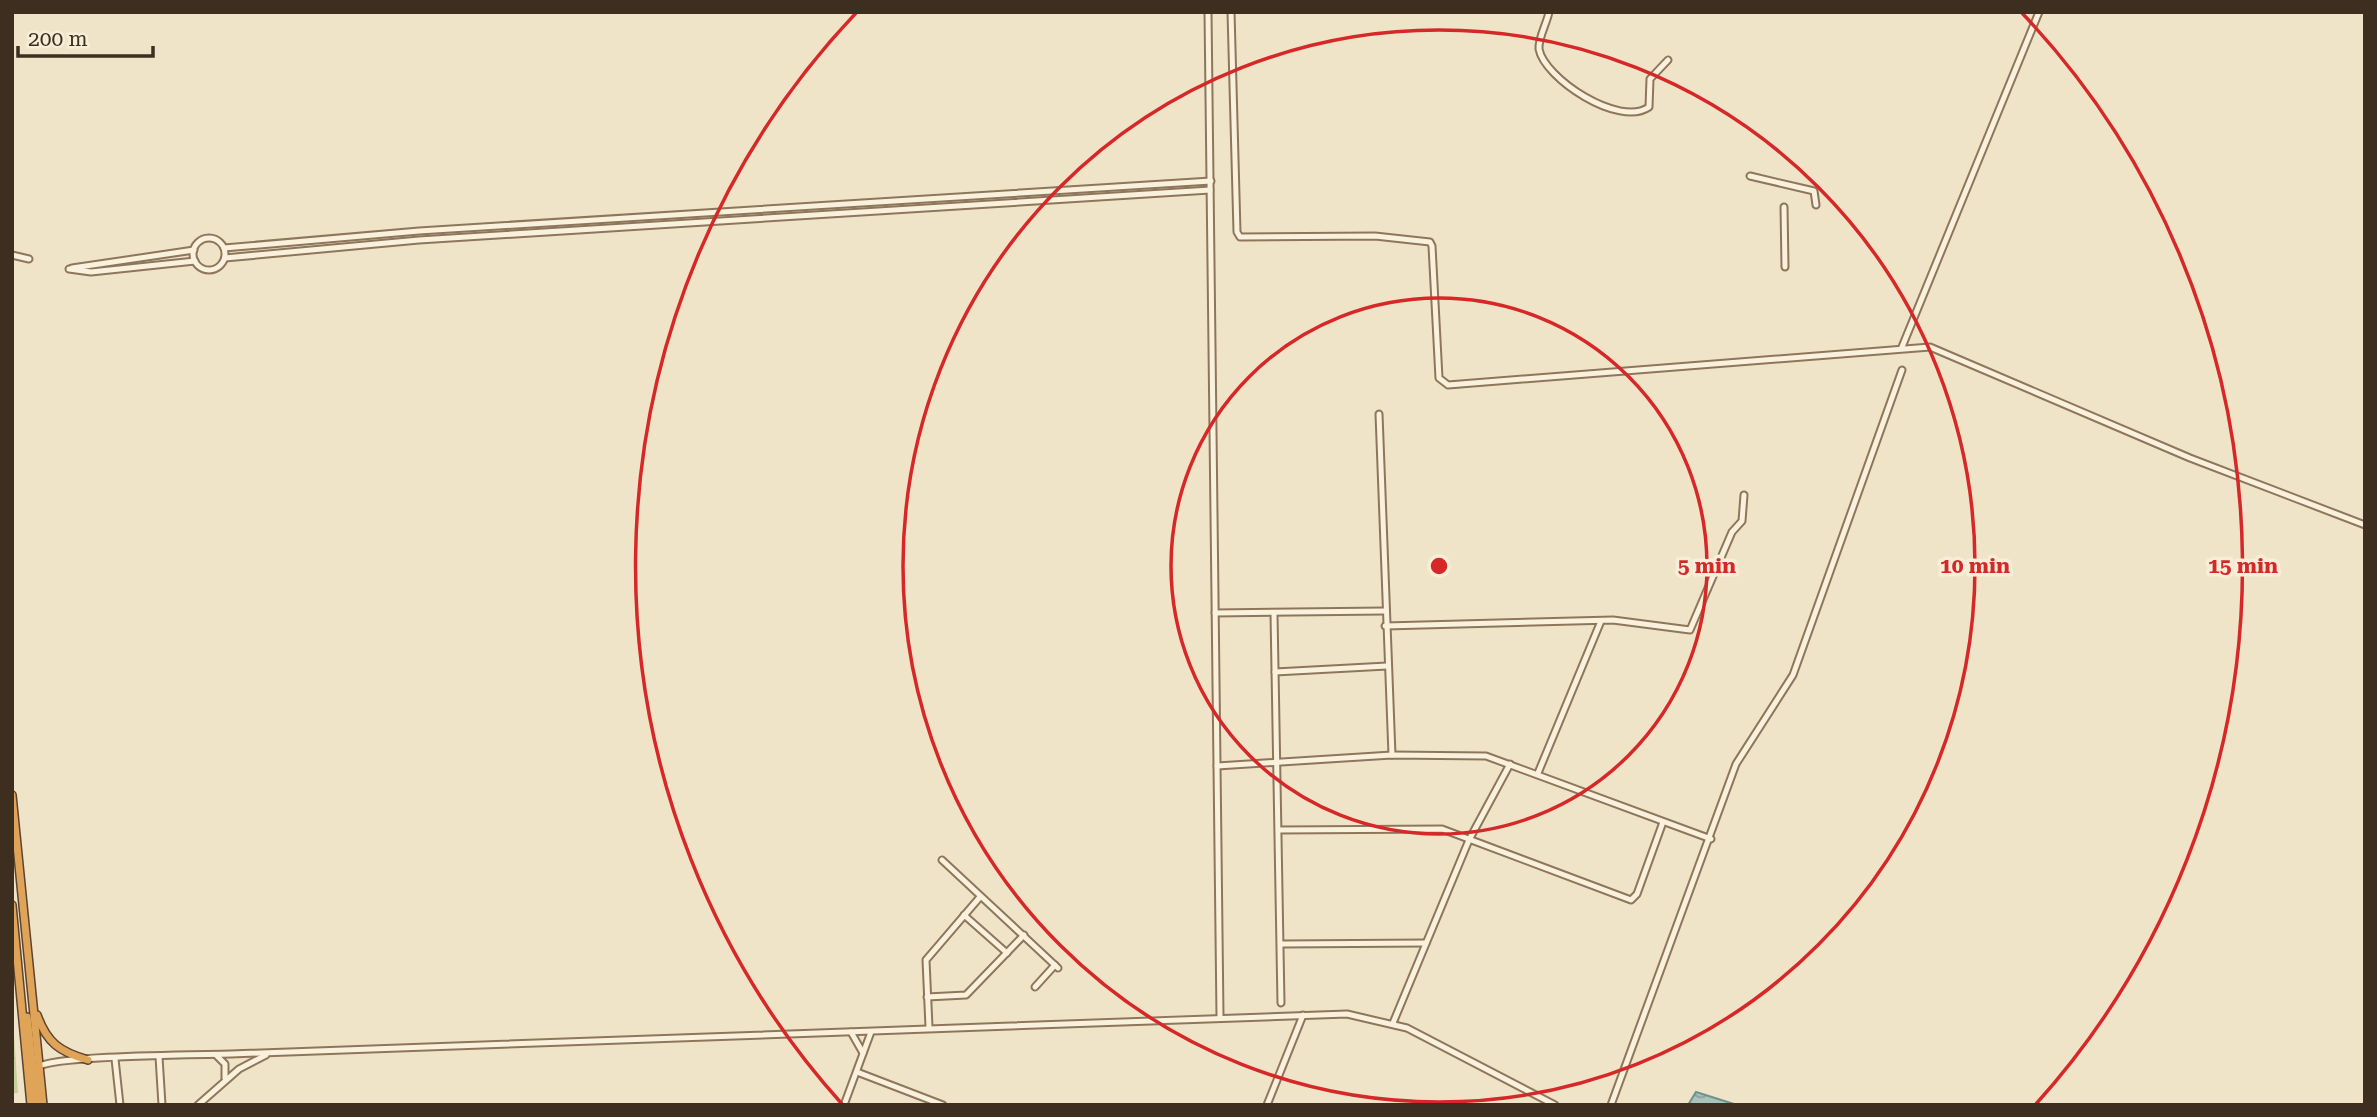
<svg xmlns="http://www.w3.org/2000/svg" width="2377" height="1117" viewBox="0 0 2377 1117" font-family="'Roboto Serif',serif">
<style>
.grass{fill:url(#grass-tufts)}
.water{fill:url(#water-waves);stroke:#6f938a;stroke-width:2}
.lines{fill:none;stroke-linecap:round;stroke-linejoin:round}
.minor-casing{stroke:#8d765c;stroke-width:9}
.highway-casing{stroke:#5b4430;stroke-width:10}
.minor{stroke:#faf1dc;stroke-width:5}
.highway{stroke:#e0a458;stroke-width:7}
.ring{fill:none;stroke:#d62828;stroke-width:3.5}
.centre{fill:#d62828;stroke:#f7eed8;stroke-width:3.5}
.ring-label{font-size:21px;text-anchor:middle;font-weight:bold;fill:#d62828;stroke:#f7eed8;stroke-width:7;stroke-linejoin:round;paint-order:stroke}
</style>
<defs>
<pattern id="grass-tufts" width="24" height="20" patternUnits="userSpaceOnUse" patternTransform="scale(1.75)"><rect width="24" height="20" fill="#c9cf9b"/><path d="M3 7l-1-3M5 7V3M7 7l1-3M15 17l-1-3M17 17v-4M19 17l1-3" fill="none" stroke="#aeb285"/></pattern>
<pattern id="water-waves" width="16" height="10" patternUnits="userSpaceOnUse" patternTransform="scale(1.75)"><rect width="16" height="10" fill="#a9c4bc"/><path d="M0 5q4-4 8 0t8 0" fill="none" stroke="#8ba098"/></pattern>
</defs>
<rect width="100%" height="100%" fill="#f0e4c8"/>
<polygon class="grass" points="12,1004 18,1093 12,1093"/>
<polygon class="water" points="1696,1092 1734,1104 1734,1105 1688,1105"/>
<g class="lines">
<g class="minor-casing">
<g id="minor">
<polyline points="1208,12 1220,1016"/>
<polyline points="1231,12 1237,232 1240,237 1375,236 1430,242 1432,246 1439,378 1448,385 1930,347 2190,458 2365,525"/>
<path d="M1549,12C1547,23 1538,38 1539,49C1544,78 1619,128 1649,107L1650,79L1668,60"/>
<polyline points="1750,176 1814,191 1816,205"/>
<polyline points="1784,207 1785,267"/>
<circle cx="209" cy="254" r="16"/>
<polyline points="224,248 419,231 1211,181"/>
<polyline points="12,255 29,259"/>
<polyline points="225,258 419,240 1210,190"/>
<polyline points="72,268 194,250"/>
<polyline points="69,269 91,272 195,261"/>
<polyline points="1902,347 2039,12"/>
<polyline points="1379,414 1392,755"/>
<polyline points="1215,613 1385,611"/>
<polyline points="1274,614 1281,1003"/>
<polyline points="1385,626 1613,620 1690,630 1732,532 1742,521 1744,495"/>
<polyline points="1275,672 1387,666"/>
<polyline points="1217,766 1392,755 1486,756 1711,839"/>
<polyline points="1538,773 1601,621"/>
<polyline points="1279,830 1442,829 1631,900 1637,894 1663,822"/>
<polyline points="942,860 1058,968"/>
<polyline points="964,915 1007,953"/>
<polyline points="1282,944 1426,943"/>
<polyline points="1035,987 1055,965"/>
<polyline points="927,997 966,995 1024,935"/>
<polyline points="1393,1023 1469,840 1510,764"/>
<polyline points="929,1027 926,960 980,897"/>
<polyline points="851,1032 863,1053"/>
<polyline points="216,1055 225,1064 225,1078"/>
<polyline points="159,1057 162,1105"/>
<polyline points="115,1059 120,1105"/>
<path d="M38,1067C54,1055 200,1055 231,1054L1347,1014L1407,1028L1555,1105"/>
<polyline points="857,1072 943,1105"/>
<polyline points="198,1105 239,1069 266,1055"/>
<polyline points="844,1105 871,1032"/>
<polyline points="1267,1105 1303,1015"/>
<polyline points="1611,1105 1736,764 1793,675 1902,370"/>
</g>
</g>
<g class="highway-casing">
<g id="highway">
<polyline points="12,795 43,1105"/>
<polyline points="12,905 31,1105"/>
<path d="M37,1015C47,1043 60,1052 88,1060"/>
<polyline points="27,1017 37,1105"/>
</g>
</g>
<use href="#minor" class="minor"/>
<use href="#highway" class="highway"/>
</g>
<g class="ring">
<circle cx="1439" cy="566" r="268"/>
<circle cx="1439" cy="566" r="536"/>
<path d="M842 1104A804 804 0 0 1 856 13M2022 13A804 804 0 0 1 2036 1104"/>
</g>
<circle cx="1439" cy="566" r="10" class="centre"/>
<g class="ring-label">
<text x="1707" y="573">5 min</text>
<text x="1975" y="573">10 min</text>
<text x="2243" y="573">15 min</text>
</g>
<rect width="2377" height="1117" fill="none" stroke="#3d2e20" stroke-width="28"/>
<path d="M18 46v10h135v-10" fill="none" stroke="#3d2e20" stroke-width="3.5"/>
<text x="28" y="46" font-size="21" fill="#3d2e20" stroke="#f7eed8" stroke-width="5" paint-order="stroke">200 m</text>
</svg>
